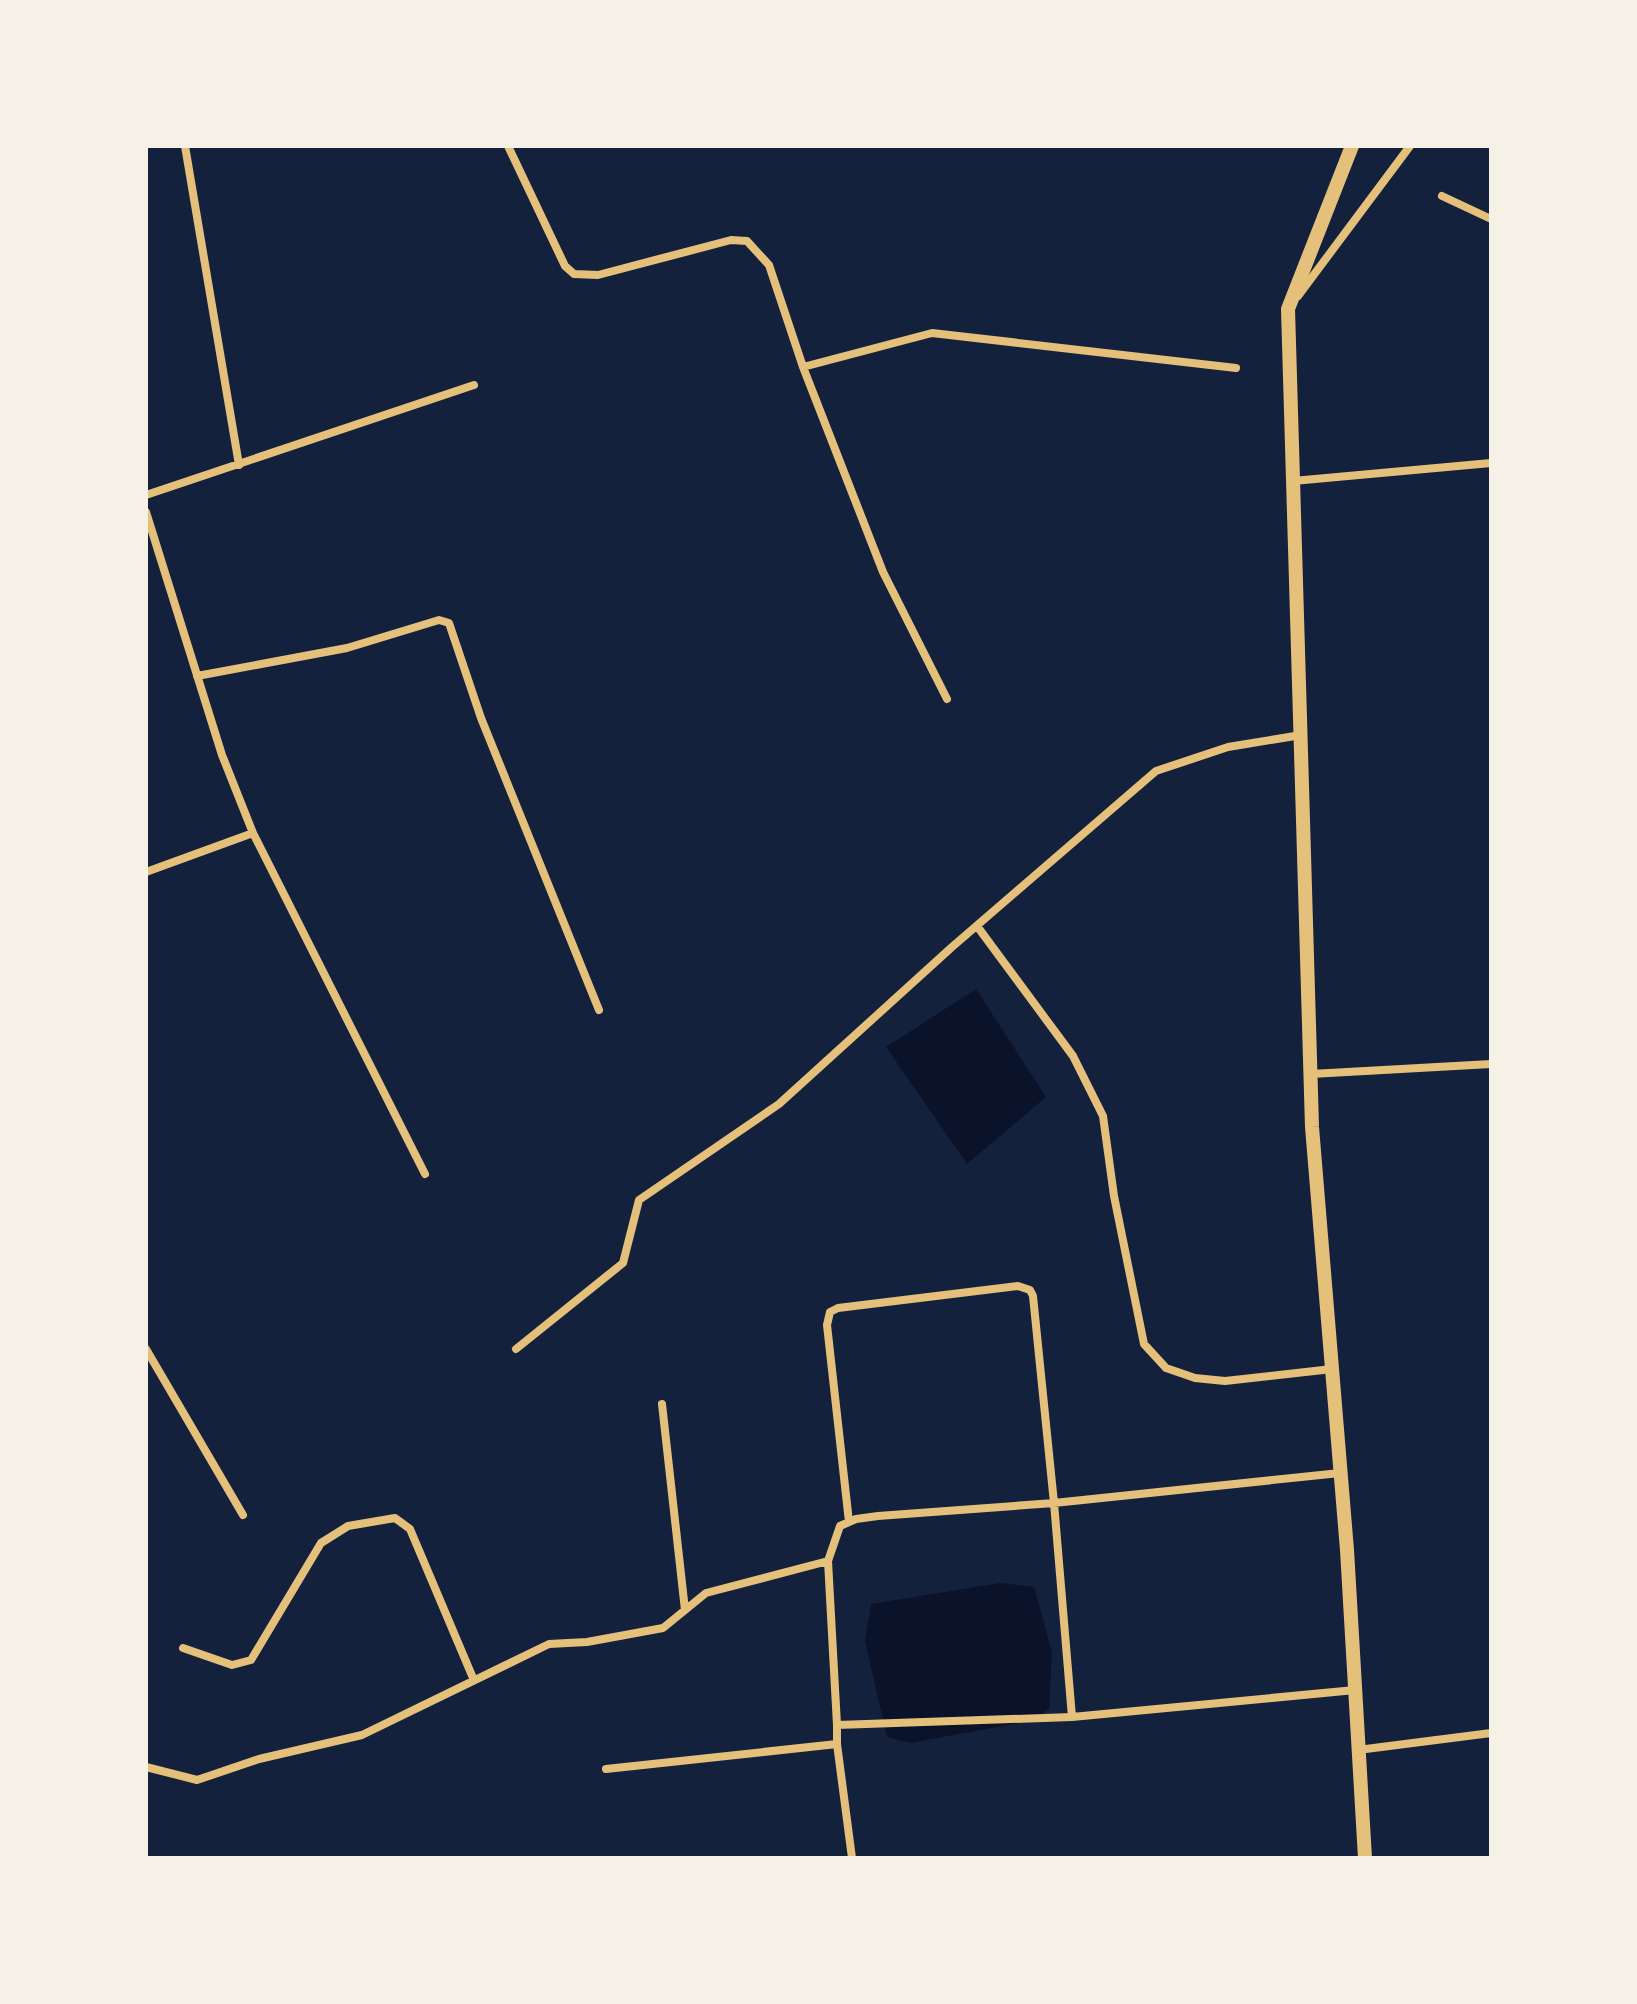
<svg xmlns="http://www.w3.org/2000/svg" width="1637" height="2004" viewBox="0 0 1637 2004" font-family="'PT Serif',serif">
<rect width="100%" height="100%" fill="#14213d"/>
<path fill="#0b132b" d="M976,989L1046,1097L967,1164L886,1047Z
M1000,1583L1034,1587L1052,1652L1049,1709L1031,1721L910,1743L887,1737L865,1641L871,1604Z"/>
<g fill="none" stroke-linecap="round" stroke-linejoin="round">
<path stroke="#e5c07b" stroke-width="8" d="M185,146L239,465
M508,146L565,266L574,274L598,275L731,240L747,241L769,265L803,367L883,572L947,699
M1442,196L1491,219
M1298,296L1410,146
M803,367L932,333L1236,368
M1293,481L1491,463
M146,495L474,385
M146,512L222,755L253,833L146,872
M197,676L347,648L439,620L449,623L481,718L599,1010
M253,833L425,1174
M977,926L1073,1056L1103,1116L1114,1196L1144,1344L1166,1368L1195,1378L1225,1381L1332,1369
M1311,1074L1491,1064
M146,1349L243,1515
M516,1349L623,1263L639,1200L779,1104L952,947L1156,771L1228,747L1301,735
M662,1404L685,1610
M849,1522L827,1325L830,1312L838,1308L1018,1286L1030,1290L1033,1296L1054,1503L1340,1473
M183,1648L232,1665L251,1660L321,1543L348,1526L395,1518L410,1529L473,1678
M837,1725L828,1561L840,1526L856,1519L878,1516L1054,1503L1072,1717
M837,1744L852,1858
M1358,1750L1491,1733
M146,1767L197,1780L259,1759L362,1735L549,1644L587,1642L663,1628L706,1593L828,1561
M606,1769L837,1744V1725L1072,1717L1355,1690"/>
<path stroke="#e5c07b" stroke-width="14" d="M1352,146L1288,309L1312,1127L1347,1550L1365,1858"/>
</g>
<rect width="1637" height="2004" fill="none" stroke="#f6f1e7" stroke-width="296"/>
</svg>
